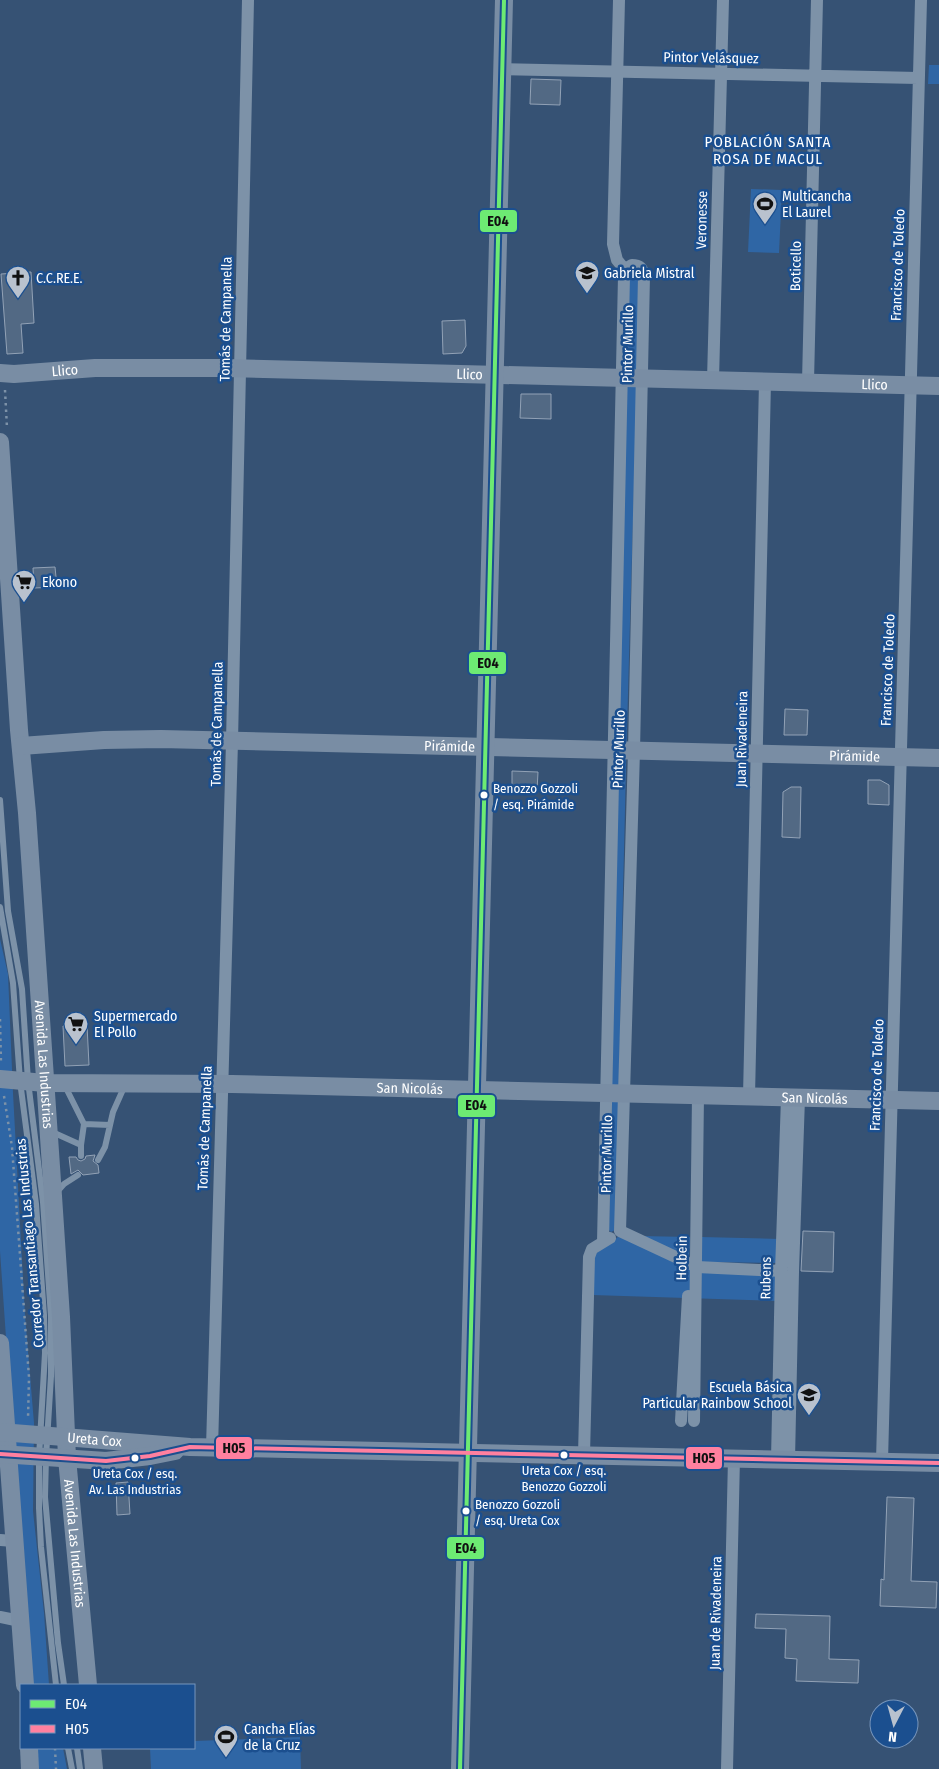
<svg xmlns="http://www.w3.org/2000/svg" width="939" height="1769" viewBox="0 0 939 1769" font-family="'Fira Sans Condensed',sans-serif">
<rect width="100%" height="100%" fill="#365274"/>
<path fill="#2f66a5" d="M929,65H939V84H928Z
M751,189L782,190L779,253L748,252Z
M631,271H638L641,276C630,594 621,912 617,1229L611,1232L609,1230L628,278Z
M0,939L8,974L13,1093L25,1316L34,1423L33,1511L44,1613L49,1685H30L0,1251Z
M622,1234L692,1271L778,1272V1301L592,1295L595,1254Z
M639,1236L690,1237L689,1261Z
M701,1237L780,1239L779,1263L701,1262Z
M300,1737L301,1769H151L150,1748H194V1741Z
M34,1748H63L67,1769H35Z"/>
<path fill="#526984" stroke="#92a2b6" d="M531,79L561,80L560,105L530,104Z
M31,272L34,323L21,324L23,353L7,354L1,274Z
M465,320L466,346L462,353L443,354L442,321Z
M521,394H551V419L520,418Z
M55,567L57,587L34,588L33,568Z
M785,709L808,710L807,735H784Z
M512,771L538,772L537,791L512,790Z
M868,780H880L889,785V805L868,804Z
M791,787H801L800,838L782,837L783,792Z
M87,1025L89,1065L65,1066L63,1026Z
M95,1155L93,1161L98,1165L99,1173L83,1175L78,1170L71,1174L69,1157H76L78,1160L81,1161L85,1159L86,1156Z
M803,1231L834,1232L833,1272L801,1271Z
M128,1482L130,1514L117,1515L116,1483Z
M887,1497L914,1498L911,1581L937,1582L936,1608L880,1606L881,1579L884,1580Z
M756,1614L830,1616L829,1659L859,1660L858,1683L796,1681L797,1659L785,1658L786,1629L755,1628Z"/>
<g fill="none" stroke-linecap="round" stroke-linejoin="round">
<path stroke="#7d92a8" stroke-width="2.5" stroke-dasharray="2.5 4" stroke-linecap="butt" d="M5,390L7,428
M0,1019L1,1063
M4,1096L12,1147L29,1377L28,1419
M55,1748L56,1769"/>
<path stroke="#7d92a8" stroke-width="6" d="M0,800L8,911L22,989L28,1081L43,1202L51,1317V1376L46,1457L45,1497L58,1643L64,1685
M0,907L13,983L20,1081L36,1204L44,1315L45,1353L39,1457V1508L41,1547L56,1685
M64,1084L84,1124L81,1145V1156
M84,1124L110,1125
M50,1131L81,1145
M98,1160L105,1147L113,1112L125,1085
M56,1193L64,1184L78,1175
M68,1748L72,1769
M77,1748L80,1769"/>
<path stroke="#7d92a8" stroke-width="12" d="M619,0L613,244L617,260L626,271
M502,69L918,78
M713,380L723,0
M808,382L817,0
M749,1096L765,382
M620,1231L697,1267L781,1271
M603,1242L624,276L627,268L632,265C639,265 643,268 644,276L634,751L620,1231
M681,1421L688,1296
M694,1421L698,1095
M212,1448L232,742L248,0
M584,1455L589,1257L592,1249L610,1238
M777,1459L781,1271L787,1098
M789,1460L793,1272L799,1098
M882,1461L921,0
M0,1540L14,1541
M0,1617L20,1621
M727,1769L734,1458"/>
<g stroke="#798da4" stroke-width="18">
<path id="s1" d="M0,373L14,374L95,368H226L939,386"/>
<path id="s2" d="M0,442L19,730L27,813L53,1196L61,1317L67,1458L88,1685"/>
<path id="s3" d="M21,746L104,740L161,739L939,758"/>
<path id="s4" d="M0,1079L45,1083L232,1084L939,1101"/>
<path d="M0,1343L25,1685"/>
<path id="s5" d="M0,1432L190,1447L939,1463"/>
<path d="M0,1454L106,1461L150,1456L175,1451"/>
<path d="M29,1748L30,1769"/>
<path d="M92,1748L94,1769"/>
<path d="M460,1769L504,0"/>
</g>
<defs>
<path id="bus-1" d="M460,1769L504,0"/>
<path id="bus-2" d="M0,1454L106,1461L150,1456L190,1447L939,1463"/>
</defs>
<use href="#bus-1" stroke="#1b4f8f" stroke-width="8"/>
<use href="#bus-2" stroke="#1b4f8f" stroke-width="8"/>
<use href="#bus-1" stroke="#6dea73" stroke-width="4"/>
<use href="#bus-2" stroke="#ff809f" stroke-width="4"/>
</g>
<defs>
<symbol id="stadium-pin" viewBox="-11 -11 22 30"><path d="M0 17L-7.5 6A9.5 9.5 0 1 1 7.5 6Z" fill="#b9c2ce" stroke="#1b4f8f"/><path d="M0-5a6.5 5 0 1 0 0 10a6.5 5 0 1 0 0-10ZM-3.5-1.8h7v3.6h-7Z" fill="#111"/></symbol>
<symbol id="school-pin" viewBox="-11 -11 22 30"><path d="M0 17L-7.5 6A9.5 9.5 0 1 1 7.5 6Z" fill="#b9c2ce" stroke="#1b4f8f"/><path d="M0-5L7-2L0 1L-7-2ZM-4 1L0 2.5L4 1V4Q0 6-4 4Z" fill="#111"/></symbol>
<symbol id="church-pin" viewBox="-11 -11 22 30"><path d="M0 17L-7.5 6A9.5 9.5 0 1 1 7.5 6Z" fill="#b9c2ce" stroke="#1b4f8f"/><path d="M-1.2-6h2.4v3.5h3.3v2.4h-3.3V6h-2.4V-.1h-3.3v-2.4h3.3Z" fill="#111"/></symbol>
<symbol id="supermarket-pin" viewBox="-11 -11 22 30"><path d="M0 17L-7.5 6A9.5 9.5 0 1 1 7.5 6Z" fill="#b9c2ce" stroke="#1b4f8f"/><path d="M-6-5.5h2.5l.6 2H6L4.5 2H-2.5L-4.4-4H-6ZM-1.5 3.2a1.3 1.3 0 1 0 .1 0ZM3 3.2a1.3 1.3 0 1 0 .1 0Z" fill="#111"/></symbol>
</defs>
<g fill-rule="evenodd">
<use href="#stadium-pin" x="751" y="190" width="28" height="38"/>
<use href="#school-pin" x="573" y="259" width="28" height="38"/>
<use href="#church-pin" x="4" y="264" width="28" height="38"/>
<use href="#supermarket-pin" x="10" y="568" width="28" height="38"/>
<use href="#supermarket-pin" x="62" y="1010" width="28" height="38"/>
<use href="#school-pin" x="795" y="1381" width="28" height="38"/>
<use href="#stadium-pin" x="212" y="1723" width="28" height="38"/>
</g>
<g fill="#fff" stroke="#1b4f8f" stroke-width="2">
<circle cx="484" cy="795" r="4.5"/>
<circle cx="564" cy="1455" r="4.5"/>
<circle cx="135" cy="1458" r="4.5"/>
<circle cx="466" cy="1511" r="4.5"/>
</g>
<g text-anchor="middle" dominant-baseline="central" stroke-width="5" stroke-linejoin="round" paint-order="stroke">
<g font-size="13" fill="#fff" stroke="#1b4f8f" text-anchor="start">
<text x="493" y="788">Benozzo Gozzoli<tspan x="493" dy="16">/ esq. Pirámide</tspan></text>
<text x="564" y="1470" text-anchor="middle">Ureta Cox / esq.<tspan x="564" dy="16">Benozzo Gozzoli</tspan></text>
<text x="135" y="1473" text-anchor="middle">Ureta Cox / esq.<tspan x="135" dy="16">Av. Las Industrias</tspan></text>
<text x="475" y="1504">Benozzo Gozzoli<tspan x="475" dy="16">/ esq. Ureta Cox</tspan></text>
</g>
<g font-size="14" fill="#fff" stroke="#1b4f8f">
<text transform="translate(711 58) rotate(1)">Pintor Velásquez</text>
<text transform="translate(702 220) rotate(-89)">Veronesse</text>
<text transform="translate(898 265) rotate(-88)">Francisco de Toledo</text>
<text transform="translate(796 266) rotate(-89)">Boticello</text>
<text transform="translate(226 319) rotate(-89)">Tomás de Campanella</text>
<text transform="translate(628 344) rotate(-89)">Pintor Murillo</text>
<text stroke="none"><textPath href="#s1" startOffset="65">Llico</textPath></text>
<text stroke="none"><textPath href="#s1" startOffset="470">Llico</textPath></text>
<text stroke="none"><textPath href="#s1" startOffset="875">Llico</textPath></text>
<text transform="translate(888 670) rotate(-88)">Francisco de Toledo</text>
<text transform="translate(217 724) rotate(-89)">Tomás de Campanella</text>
<text transform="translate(742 739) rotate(-89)">Juan Rivadeneira</text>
<text stroke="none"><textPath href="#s3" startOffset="429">Pirámide</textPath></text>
<text transform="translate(619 749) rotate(-88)">Pintor Murillo</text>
<text stroke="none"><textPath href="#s3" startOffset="834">Pirámide</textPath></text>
<text stroke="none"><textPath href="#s2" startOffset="624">Avenida Las Industrias</textPath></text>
<text transform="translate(877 1075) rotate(-88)">Francisco de Toledo</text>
<text stroke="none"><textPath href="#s4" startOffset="410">San Nicolás</textPath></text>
<text stroke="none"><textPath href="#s4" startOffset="815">San Nicolás</textPath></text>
<text transform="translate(205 1128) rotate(-88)">Tomás de Campanella</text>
<text transform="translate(607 1154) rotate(-89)">Pintor Murillo</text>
<text transform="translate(30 1243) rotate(-95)">Corredor Transantiago Las Industrias</text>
<text transform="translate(682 1258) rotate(-89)">Holbein</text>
<text transform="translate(766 1278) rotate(-89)">Rubens</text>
<text stroke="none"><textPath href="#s5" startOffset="95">Ureta Cox</textPath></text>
<text stroke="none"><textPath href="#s2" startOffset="1104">Avenida Las Industrias</textPath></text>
<text transform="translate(716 1613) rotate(-89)">Juan de Rivadeneira</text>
</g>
<g font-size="14" fill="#fff" stroke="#1b4f8f" text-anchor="start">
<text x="782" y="196">Multicancha<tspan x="782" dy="16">El Laurel</tspan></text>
<text x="604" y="273">Gabriela Mistral</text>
<text x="36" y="278">C.C.RE.E.</text>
<text x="42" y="582">Ekono</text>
<text x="94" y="1016">Supermercado<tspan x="94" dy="16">El Pollo</tspan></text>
<text x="792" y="1387" text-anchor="end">Escuela Básica<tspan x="792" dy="16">Particular Rainbow School</tspan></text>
<text x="244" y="1729">Cancha Elías<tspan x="244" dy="16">de la Cruz</tspan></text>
</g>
<g font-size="15" letter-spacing="1" fill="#fff" stroke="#1b4f8f">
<text x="768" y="142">POBLACIÓN SANTA<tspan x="768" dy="17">ROSA DE MACUL</tspan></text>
</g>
</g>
<g stroke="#1b4f8f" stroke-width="2">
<rect x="479" y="209" width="39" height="24" rx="5" fill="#6dea73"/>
<rect x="468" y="651" width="39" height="24" rx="5" fill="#6dea73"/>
<rect x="457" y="1094" width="39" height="24" rx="5" fill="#6dea73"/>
<rect x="215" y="1436" width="38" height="24" rx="5" fill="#ff809f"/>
<rect x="685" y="1446" width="38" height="24" rx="5" fill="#ff809f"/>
<rect x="446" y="1536" width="39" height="24" rx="5" fill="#6dea73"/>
</g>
<g font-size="14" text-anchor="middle" font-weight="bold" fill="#111">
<text x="498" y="226">E04</text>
<text x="488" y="668">E04</text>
<text x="476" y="1110">E04</text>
<text x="234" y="1453">H05</text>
<text x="704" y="1463">H05</text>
<text x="466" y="1553">E04</text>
</g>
<rect x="20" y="1684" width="175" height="65" fill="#1b4f8f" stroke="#7695bc"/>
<rect x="30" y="1700" width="25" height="8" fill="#6dea73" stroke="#7695bc"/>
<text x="65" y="1709" font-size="15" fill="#ffffff">E04</text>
<rect x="30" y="1725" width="25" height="8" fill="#ff809f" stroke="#7695bc"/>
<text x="65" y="1734" font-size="15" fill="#ffffff">H05</text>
<g transform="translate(894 1724) rotate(186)"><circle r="24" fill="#1b4f8f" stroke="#7695bc"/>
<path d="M0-4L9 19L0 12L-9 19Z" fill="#b9c2ce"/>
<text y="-8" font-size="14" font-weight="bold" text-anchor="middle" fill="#ffffff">N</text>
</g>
</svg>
